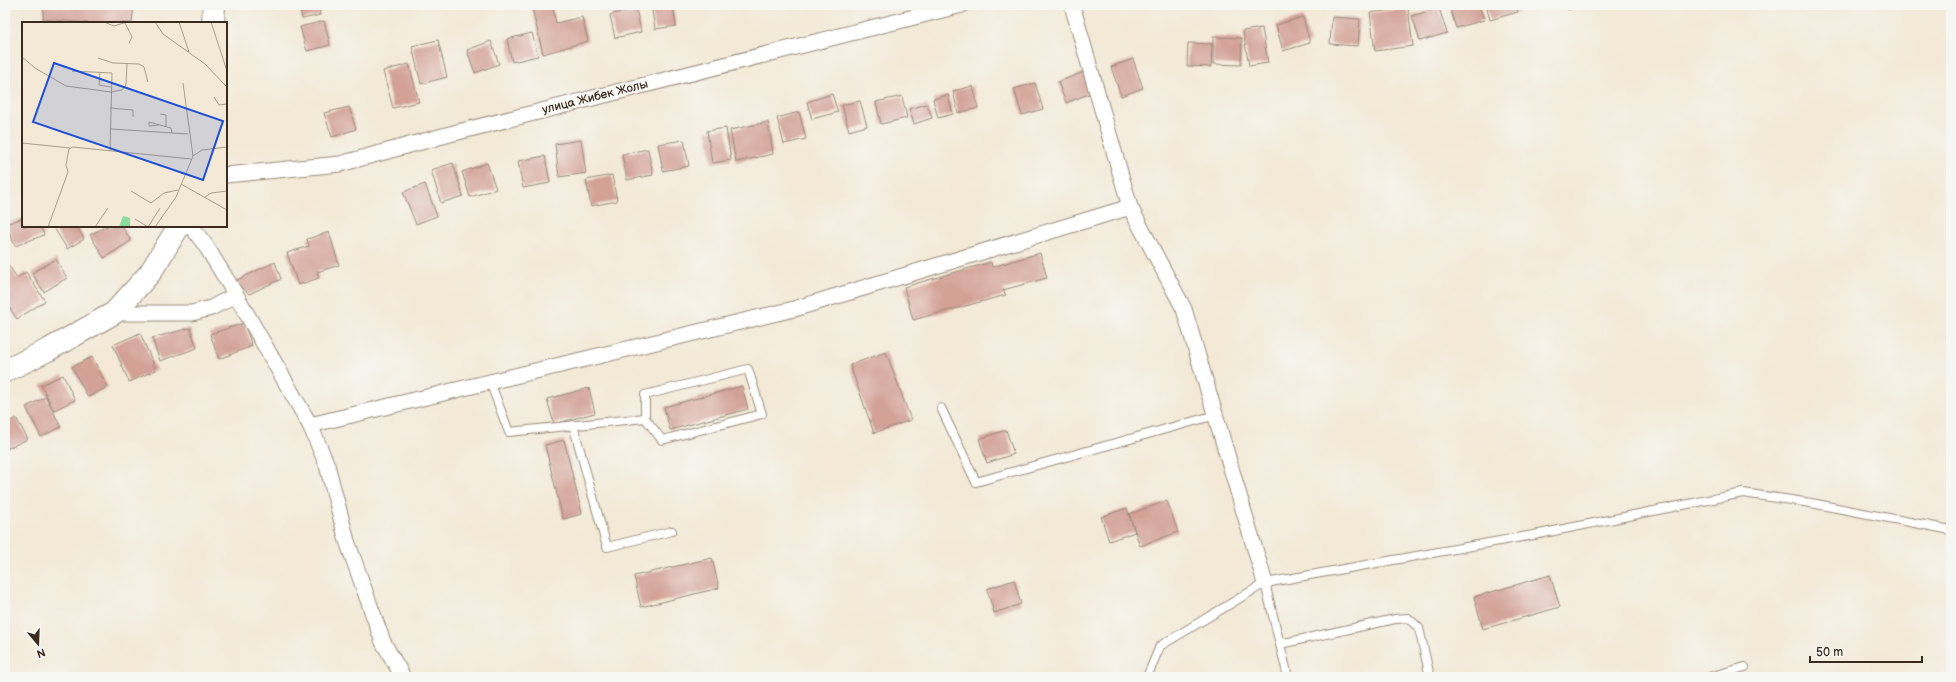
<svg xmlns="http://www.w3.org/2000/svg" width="1956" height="682" viewBox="0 0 1956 682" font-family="'Balsamiq Sans',sans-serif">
<rect width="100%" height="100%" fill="#f6f6f2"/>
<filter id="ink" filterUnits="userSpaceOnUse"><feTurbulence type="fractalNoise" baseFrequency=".025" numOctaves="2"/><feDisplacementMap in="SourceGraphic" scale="8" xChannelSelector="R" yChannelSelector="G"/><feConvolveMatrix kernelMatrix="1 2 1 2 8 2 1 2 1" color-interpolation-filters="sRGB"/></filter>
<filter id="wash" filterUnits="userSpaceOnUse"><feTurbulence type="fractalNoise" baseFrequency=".012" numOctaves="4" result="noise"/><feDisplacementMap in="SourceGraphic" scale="16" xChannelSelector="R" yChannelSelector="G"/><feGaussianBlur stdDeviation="0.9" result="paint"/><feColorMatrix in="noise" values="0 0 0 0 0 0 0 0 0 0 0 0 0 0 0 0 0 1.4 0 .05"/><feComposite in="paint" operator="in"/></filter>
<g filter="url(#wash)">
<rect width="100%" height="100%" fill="#f3e9d6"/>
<g id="blocks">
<path fill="#d3a196" d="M44,5H134L132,23H89L43,19Z
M299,5H318L320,15L302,19Z
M543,5H552L556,23L582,17L588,41L543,54L532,8Z
M651,5H673L676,26L655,29Z
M1449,5H1479L1484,20L1456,28Z
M1486,5H1516L1518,12L1490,20Z
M1566,5H1585L1568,10Z
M636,8L641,32L615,38L610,15Z
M1408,8L1413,46L1375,51L1370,13Z
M1439,8L1447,33L1420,41L1412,16Z
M1303,17L1310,43L1283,51L1276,25Z
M1332,17L1360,19L1358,46L1330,44Z
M324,21L330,45L307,51L300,27Z
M1262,28L1268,63L1249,66L1243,31Z
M532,33L538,56L512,62L507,39Z
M1213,37L1242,38L1241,65L1213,64Z
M438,40L447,77L421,84L412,46Z
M491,41L499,64L475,73L467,50Z
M1188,43L1212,44L1211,67L1187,66Z
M1133,59L1143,88L1121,96L1111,67Z
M409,64L419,102L393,108L383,71Z
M1084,72L1091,93L1066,103L1058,82Z
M1035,83L1043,109L1022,115L1014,89Z
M973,86L978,108L958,113L953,91Z
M832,94L838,112L812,119L807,102Z
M948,95L953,114L938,118L933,99Z
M902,96L907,118L881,124L876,102Z
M860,101L867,126L849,131L842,105Z
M927,104L932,118L914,124L909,109Z
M349,107L356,129L332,137L324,113Z
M799,112L806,139L784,144L777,118Z
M768,122L773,154L736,162L730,130Z
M726,128L731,160L712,163L707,131Z
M581,140L586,173L559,177L555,144Z
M684,140L689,166L663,171L658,144Z
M648,149L653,175L627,180L622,154Z
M545,156L550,183L523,188L518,161Z
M453,163L463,196L441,203L431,170Z
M487,163L496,189L470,197L462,172Z
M612,175L617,201L591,206L586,180Z
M425,184L437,216L416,224L403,192Z
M23,218V226H40L44,235L15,246L6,224Z
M53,226H77L84,239L67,249Z
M107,226H122L131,241L104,258L90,235Z
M329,232L339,265L317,272L319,278L298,285L287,253L309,246L307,239Z
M1040,253L1047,278L1003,290L1006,295L913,320L904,287L991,262L992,267Z
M56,259L67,278L44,292L32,273Z
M5,260L17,278L26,272L45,301L17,319L5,301Z
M275,262L281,279L249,294L235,281Z
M244,323L252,346L219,359L210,334Z
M190,328L197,348L160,361L152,338Z
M140,333L156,370L129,382L113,345Z
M886,352L911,420L874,433L850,365Z
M92,357L108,387L88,397L72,367Z
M63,375L75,400L54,410L41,385Z
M742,386L748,409L670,430L664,407Z
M589,388L595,413L554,424L547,399Z
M46,397L61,427L41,437L26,407Z
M16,418L28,439L6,449L5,424Z
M1006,430L1014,454L987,463L979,439Z
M564,440L582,514L563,519L545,445Z
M1167,501L1178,532L1140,546L1129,514Z
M1127,508L1135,532L1109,541L1101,517Z
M712,558L719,588L641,607L634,576Z
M1550,575L1560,607L1483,629L1474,597Z
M1014,580L1021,604L994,613L987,589Z"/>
</g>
</g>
<g filter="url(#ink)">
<use href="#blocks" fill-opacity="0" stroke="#978a7a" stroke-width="1"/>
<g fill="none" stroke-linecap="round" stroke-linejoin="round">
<defs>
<path id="lane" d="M490,382L509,432L645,418L662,440L762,414L748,369L645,395V418
M941,408L976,482L1216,415
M573,425L607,547L672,531
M1265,583L1288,677
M1280,644L1395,619L1408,618L1419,628L1430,677
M1147,677L1160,646L1265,583L1539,534L1743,493L1811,503L1951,530
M1709,677L1745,667"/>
<path id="street" d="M1072,5L1130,207L1184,309L1265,583
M226,175L340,164L450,134L962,5
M191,226L206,246L236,295L310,425L327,465L347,541L383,642L403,677
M114,313H192L211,308L236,295
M310,425L794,309L1130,207"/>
<path id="secondary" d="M213,23L214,5
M5,371L48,350L114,313L150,273L179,226"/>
</defs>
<use href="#lane" stroke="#978a7a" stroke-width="10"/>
<use href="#street" stroke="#978a7a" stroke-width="17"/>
<use href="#secondary" stroke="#978a7a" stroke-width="24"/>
<use href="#lane" stroke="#fff" stroke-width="8"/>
<use href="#street" stroke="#fff" stroke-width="15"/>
<use href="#secondary" stroke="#fff" stroke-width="22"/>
</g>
</g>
<g text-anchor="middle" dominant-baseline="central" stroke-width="4" stroke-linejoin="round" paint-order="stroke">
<g font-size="12" fill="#3b2a1e" stroke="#f6f6f2">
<text transform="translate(595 97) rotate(-14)">улица Жибек Жолы</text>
</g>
</g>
<g transform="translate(22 22)">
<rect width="205" height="205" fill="#f3e9d6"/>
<path d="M101,194L108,196V205H97Z" fill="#8bdc9c"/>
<path fill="none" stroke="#a99d8c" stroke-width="1" d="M82,0L92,4L105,0M133,0L141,12L183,42L205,65M157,0L167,30M189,0L205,49M103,1L110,15L107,21M0,35L13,46L44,64L89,70L100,68L104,63L105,41M76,36L91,41L117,42L122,45L126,60M50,49L90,51L88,129M78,50L77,63L89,65M161,61L171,134M192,75L197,83L205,82M88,86L111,88V95M138,92L144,93V105M137,103L127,104V100L149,106L150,111M89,107L166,112M0,121L48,126M159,162L205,188M109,169L129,181L142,171L156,168M183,175L189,171L205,169M113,197L126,205L138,186M26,205L46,150L44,143L47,127L51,125L169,137M73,205L86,186M133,205L154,175L171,134L180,128L205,125"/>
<path fill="#1d4ed8" fill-opacity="0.15" stroke="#1d4ed8" stroke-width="2" d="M32,41L201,99L181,158L11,100Z"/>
<rect width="205" height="205" fill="none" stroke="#3b2a1e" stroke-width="2"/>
</g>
<rect width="1956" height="682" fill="none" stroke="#f6f6f2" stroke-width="20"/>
<g transform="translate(38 644) rotate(161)" stroke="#f6f6f2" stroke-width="3" paint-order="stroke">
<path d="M0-3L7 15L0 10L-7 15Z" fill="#3b2a1e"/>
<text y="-6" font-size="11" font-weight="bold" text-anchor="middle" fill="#3b2a1e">N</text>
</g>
<path d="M1810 656v6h112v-6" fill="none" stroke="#3b2a1e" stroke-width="2"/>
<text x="1816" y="656" font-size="12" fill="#3b2a1e" stroke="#f6f6f2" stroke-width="3" paint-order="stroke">50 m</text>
</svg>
